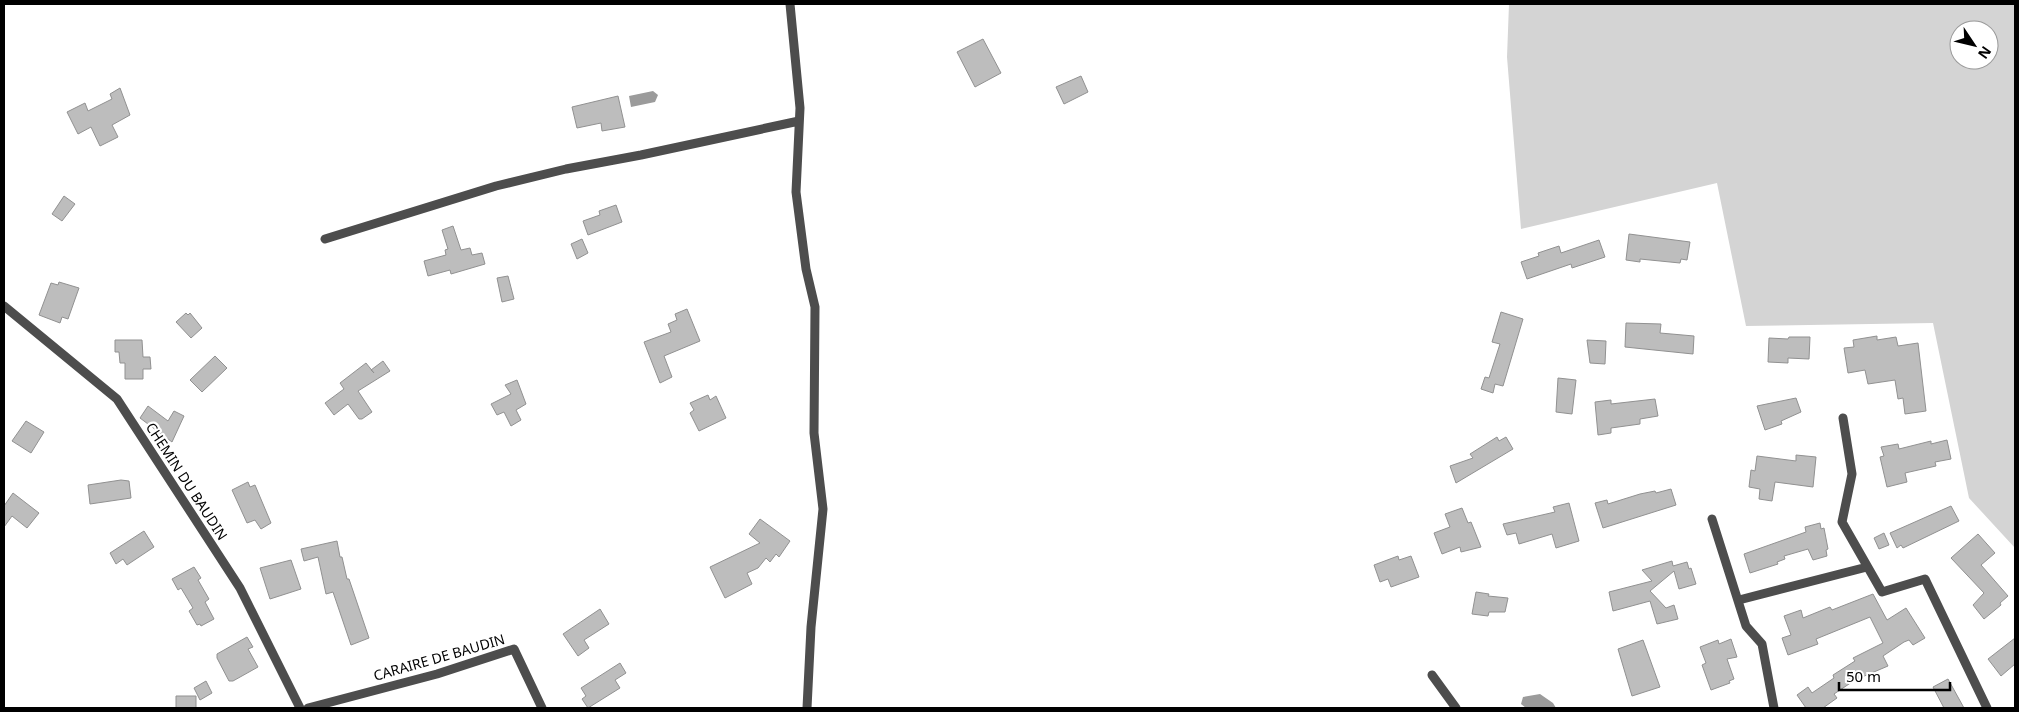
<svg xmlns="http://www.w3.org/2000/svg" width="2019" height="712" viewBox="0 0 2019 712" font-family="'Noto Sans',sans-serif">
<rect width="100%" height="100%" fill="#fff"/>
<path fill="#d4d4d4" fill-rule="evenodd" d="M1509,4H2015V548L1969,498L1933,323L1746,326L1717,183L1521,229L1507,57ZM1959,30H1989V60H1959Z"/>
<path fill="#9b9b9b" d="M653,91L658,95L655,102L631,107L629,96Z
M1540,694L1553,703L1556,708H1526L1521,704L1523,697Z"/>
<path fill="#bdbdbd" stroke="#919191" d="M983,39L1001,73L975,87L957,52Z
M1081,76L1088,92L1064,104L1056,87Z
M120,88L130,115L112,125L118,137L100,146L91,127L78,134L67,112L85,103L88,111L112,99L110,94Z
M618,96L625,127L602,131L601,123L577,128L572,107Z
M64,196L75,204L62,221L52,214Z
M616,205L622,222L588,235L583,221L600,215L599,211Z
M453,226L461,250L470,248L472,255L482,253L485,264L451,274L450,270L428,276L424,261L446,255L445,250L448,249L442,230Z
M1629,234L1690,242L1687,260L1681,259L1680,263L1640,259V262L1626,260Z
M582,239L588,253L577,259L571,244Z
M1599,240L1605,257L1572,268L1571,264L1527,279L1521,262L1539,256L1538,253L1559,246L1561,253Z
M508,276L514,299L502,302L497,278Z
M59,282L79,288L68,319L62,317L60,323L39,315L51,283L58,285Z
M687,309L700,341L664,356L672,377L660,383L644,342L671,332L668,324L677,320L675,314Z
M1501,312L1523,319L1503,386L1495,384L1493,393L1481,389L1485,377L1489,378L1500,344L1492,342Z
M186,313L188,315L190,313L202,328L191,338L176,322Z
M1626,323L1661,324L1660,333L1694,336L1693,354L1625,347Z
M1877,336V340L1896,337L1898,346L1918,343L1926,411L1905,414L1903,398L1898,399L1895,380L1868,384L1865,370L1848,373L1844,348L1854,347L1853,340Z
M1789,337H1810L1809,359L1788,358V363L1768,362L1769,338L1788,339Z
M115,340H142L143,357H150L151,369H143V379H125V363H120L119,352H115Z
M1587,340L1606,341L1605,364L1590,363Z
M215,356L227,368L202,392L190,380Z
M383,361L390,371L358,391L372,412L362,419H359L348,404L334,415L325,403L344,389L340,383L366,363L374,373L371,370Z
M1558,378L1576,380L1572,414L1556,412Z
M517,380L526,404L516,410L521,420L511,426L504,412L497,415L491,404L511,394L505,385Z
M708,395L710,400L716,396L726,418L699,431L690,413L694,410L690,403Z
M1796,398L1801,412L1781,421L1782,424L1765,430L1757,406Z
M1655,399L1658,416L1640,419V424L1611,428V433L1598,435L1595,402L1611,400V404Z
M148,406L168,421L174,411L184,416L172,442L140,418Z
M26,421L44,432L31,453L12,441Z
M1497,437L1499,441L1506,437L1513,449L1456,483L1450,466L1473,458L1470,454Z
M1947,440L1951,459L1935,462L1936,466L1905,473L1907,482L1887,487L1880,457L1884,456L1881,447L1898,444L1899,449L1931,441V444Z
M1796,455L1816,457L1813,487L1775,482L1772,501L1759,499L1760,489L1749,487L1751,470L1755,471L1757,456L1796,461Z
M121,480L129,481L131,498L90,504L88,485Z
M248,482L250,487L255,485L271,523L261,529L255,520L247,523L232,490Z
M1671,489L1676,505L1603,528L1595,503L1607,500L1608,504L1640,494L1655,491L1656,493Z
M13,493L39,513L27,528L12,516L4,527V506Z
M1569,503L1579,541L1556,548L1552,534L1519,544L1516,533L1507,535L1503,524L1555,512L1553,507Z
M1951,506L1959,521L1903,548L1901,545L1897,548L1890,533Z
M1462,508L1468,523L1471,522L1481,547L1461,552L1460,547L1442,554L1434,533L1450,527L1445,514Z
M760,519L790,541L779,557L776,554L770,562L766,558L758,568L747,573L752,584L725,598L710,567L760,543L749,534Z
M1820,523L1821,529L1824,528L1828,549L1826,550L1827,556L1813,560L1808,549L1784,556L1785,559L1777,562L1778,564L1750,573L1744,554L1806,532L1805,527Z
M144,531L154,547L127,565L123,559L116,564L110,553Z
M1884,533L1889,545L1879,549L1874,538Z
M1978,534L1995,553L1981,565L2008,596L2000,603L2001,605L1984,619L1973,605L1984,593L1951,558Z
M337,541L340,557H342L347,579H349L369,638L351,645L333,592L326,594L318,557L304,561L301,549Z
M1398,556L1399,560L1411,556L1419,577L1391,587L1388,579L1380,582L1374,565Z
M291,560L301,589L270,599L260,568Z
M1672,561L1673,566L1687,562L1689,569L1691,568L1696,584L1679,589L1674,571L1650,591L1666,608L1674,605L1678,619L1657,624L1650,601L1613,611L1609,592L1652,581L1642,570Z
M194,567L201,578L198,580L209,599L205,602L214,619L201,626L200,624L197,625L189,611L193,608L181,588L178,590L172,579Z
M1476,592L1489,594L1488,596L1508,598L1505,612H1489L1488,616L1472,614Z
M1873,594L1887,620L1906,608L1925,638L1913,645L1909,640L1904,642L1883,656L1888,666L1855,680L1834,694L1837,698L1823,708H1806L1797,695L1808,687L1812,693L1834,678L1833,675L1855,661L1853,658L1883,643L1870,617L1816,639L1818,644L1788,655L1782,638L1791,635L1784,616L1801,610L1803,618L1830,607L1832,610Z
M600,609L609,624L584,640L589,648L578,656L563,634Z
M247,637L253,647L248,649L258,667L233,681H229L217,658V654Z
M2015,638V664L2001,676L1988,659Z
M1731,639L1737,657L1727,659L1734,679L1729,681L1730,683L1711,690L1702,665L1706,663L1700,647L1718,640L1719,644Z
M1643,640L1660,687L1632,696L1618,649Z
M620,663L626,673L615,680L620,688L588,708L582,699L586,696L581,688Z
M1948,679L1964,708H1944L1933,687Z
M206,681L212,693L200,700L194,688Z
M176,696H196V708H176Z"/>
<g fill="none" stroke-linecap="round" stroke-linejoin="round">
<path stroke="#4d4d4d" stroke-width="9" d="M790,4L800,108L796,192L806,269L815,307L814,433L823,509L811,627L807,708
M325,239L496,186L566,169L641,155L799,121
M4,306L117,399L240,588L300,708
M1843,418L1852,474L1842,522L1882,592L1925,579L1987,708
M1712,519L1746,626L1762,644L1774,708
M1739,600L1867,567
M1432,675L1456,708
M308,708L437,674L514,649L542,708"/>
</g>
<g text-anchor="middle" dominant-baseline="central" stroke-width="4.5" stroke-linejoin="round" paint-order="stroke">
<g font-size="14" fill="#000" stroke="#fff">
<text transform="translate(187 481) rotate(57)">CHEMIN DU BAUDIN</text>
<text transform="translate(439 657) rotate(-16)">CARAIRE DE BAUDIN</text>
</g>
</g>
<rect width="2019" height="712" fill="none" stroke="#000000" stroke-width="10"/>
<g transform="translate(1974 45) rotate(125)"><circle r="24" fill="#ffffff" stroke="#999999"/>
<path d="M0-4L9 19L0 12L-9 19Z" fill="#000000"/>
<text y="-8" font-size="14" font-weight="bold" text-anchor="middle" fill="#000000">N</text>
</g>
<path d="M1839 682v8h111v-8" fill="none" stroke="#000000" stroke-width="2.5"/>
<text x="1846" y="682" font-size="15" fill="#000000" stroke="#ffffff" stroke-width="4" paint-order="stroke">50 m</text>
</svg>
